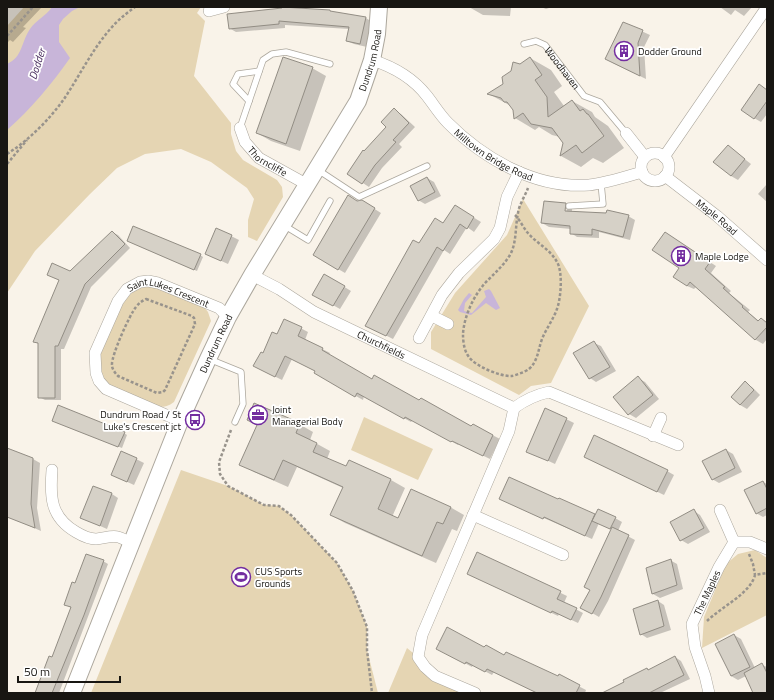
<svg xmlns="http://www.w3.org/2000/svg" width="774" height="700" viewBox="0 0 774 700" font-family="'Titillium Web',sans-serif">
<rect width="100%" height="100%" fill="#f9f3e9"/>
<path fill="#e5d5b3" d="M24,7H201L197,13L205,21L194,76L231,123V134L236,151L243,160L277,180L282,187L283,197L257,241L248,237V220L254,199L247,188L211,162L181,149L145,154L117,168L90,194L35,251L7,293V26Z
M523,199L589,306L551,383L531,386L519,395L431,349V332L455,293L507,235Z
M148,287H154L204,307L208,312L211,321L174,402C169,406 165,407 158,407L109,386L101,375L100,359L101,353C108,336 120,299 136,290C139,288 144,287 148,287Z
M364,417L433,449L418,480L351,450Z
M181,470L228,486L264,505L279,506L291,515L337,563L353,591L367,627V650L378,693H91Z
M755,550L767,558V615L702,648L704,617L726,564L738,554Z
M407,648L418,657L425,667L475,693H388Z"/>
<path fill="#c8b5d9" d="M52,7H80L72,11L63,19L59,25V42L70,58C51,85 31,109 7,130V64C23,57 21,42 30,29C36,20 46,16 52,7Z
M489,289L491,291L500,308L496,310L486,303L471,315L460,312L458,310L464,299L469,293L472,295L465,303L464,311L472,313L486,297L484,291Z"/>
<path fill="#0003" fill-rule="evenodd" d="M7,7H42L23,27L26,28L13,42L10,40L7,43Z
M469,7H511L510,16L483,15Z
M541,7H552L546,9Z
M720,7H752L744,16L735,10L731,15Z
M333,13L366,18L372,22L367,47L354,44L347,41L349,29L285,25V28L236,32L229,28Z
M624,23L650,35L644,47L646,79L613,63Z
M530,58L551,70L562,86L554,92L564,106L572,101L592,112L595,117L608,126L624,148L603,163L593,158L581,167L561,156L564,143L560,137L552,135L539,127L535,130L515,118L514,110L511,106L489,94L505,85L520,65Z
M312,68L326,76L300,151L271,141L257,133Z
M760,85L767,90V114L761,122L754,118Z
M394,110L401,114L415,127L399,144L402,147L382,168L369,187L349,174L388,127Z
M728,146L751,164L738,180L731,176Z
M427,178L434,182L441,196L425,204L418,200Z
M767,184V202L758,194Z
M362,201L381,213L345,273L314,255L358,202Z
M566,204L572,208V212L628,216L635,220L630,240L599,232V238L577,237L571,233V229L549,227L542,223ZM565,206H567L566,216H564Z
M455,206L481,222L474,232L467,227L450,254L444,250L393,339L373,329L420,245L444,225Z
M217,229L239,240L228,264L206,254Z
M112,232L118,235L130,248L91,287L64,349H61V400H45L39,397V344L34,341L60,280L54,278L71,272Z
M672,237L716,266L711,273L731,291L729,293L750,310L748,312L759,321L761,319L767,322V339L763,344L756,340L696,287L694,289L687,286Z
M128,241L200,255L203,257L197,271Z
M325,275L351,291L340,309L313,294Z
M285,320L308,332L305,340L330,353L329,355L372,380L472,428L473,425L500,439L490,459L459,444L458,445L413,420L411,422L364,396L363,400L315,373L316,371L292,359L282,380L262,370L263,354L278,335Z
M594,343L601,346L616,371L596,382L590,378Z
M638,378L645,382L659,399L636,418L629,414L614,397Z
M745,383L752,387L760,395L747,409L740,405Z
M546,409L574,423L555,464L527,451Z
M56,422L124,433L127,435L122,448Z
M299,424L313,432L310,440L330,451L327,459L347,468L350,461L391,480L405,488L392,517L398,520L450,507L464,515L457,531L452,529L436,563L345,523L331,515L343,488L297,467L288,487L254,472L241,464Z
M726,450L733,454L742,472L719,483L712,479Z
M122,452L144,463L134,485L112,475Z
M7,456L33,459L40,463L37,508L41,531L7,516Z
M593,461L667,471L674,475L664,495Z
M763,482L767,484V515L763,517L756,513Z
M112,494L118,498L107,529L82,518Z
M559,499L596,516L615,518L622,522L618,531L635,540L608,601L599,617L582,607L591,590L612,530L599,523L592,539L507,502L559,501Z
M694,511L700,515L710,532L688,544L681,540Z
M478,553L567,596L564,603L583,613L578,623L559,614L558,616L475,577Z
M670,560L677,564L683,589L660,598L653,594L647,569Z
M103,561L108,564L59,693H36L52,658L71,608L65,604L76,584Z
M658,601L664,605L671,630L647,638L641,634Z
M734,635L741,639L755,668L762,665L767,667V693H754L746,676L738,680L731,676Z
M485,649L558,678L559,676L586,690L585,693H538L494,672L492,675L473,665L472,667L444,652Z
M675,657L681,661L690,679L660,693H604L647,669L649,670Z"/>
<path fill="#d6d1c7" stroke="#928d84" d="M282,7L330,10V11L366,17L360,44L346,41L349,27L279,21V24L229,29L227,14L282,8Z
M623,22L643,30L638,43L640,76L605,59Z
M283,57L313,67L286,144L256,133Z
M530,57L542,75L535,80L547,97L548,117L572,100L580,111L583,109L587,114H588L604,136L582,153L576,145L560,156L563,143L552,128L531,124L523,113L514,119L513,110L507,102H504L501,98L487,94L503,84L502,77L511,71L513,62L520,64Z
M759,84L767,90V101L754,119L741,110Z
M394,108L409,123L393,140L396,142L375,165L362,184L347,174L363,150L364,151L386,127L381,122Z
M728,145L745,159L731,176L713,162Z
M427,177L435,192L418,201L410,186Z
M348,195L357,201L362,200L375,208L338,270L313,255Z
M544,201L566,203L565,211L606,213L607,210L629,215L623,237L592,229V235L570,234V226L541,223Z
M455,205L474,217L467,229L460,224L443,251L437,247L386,336L365,326L413,240L419,243L435,218L443,223Z
M133,226L201,254L194,270L127,241Z
M216,228L232,235L221,261L205,254Z
M112,231L125,244L85,284L58,346H55V398H38V343L33,342L59,280L47,275L52,263L70,271Z
M665,232L710,262L705,269L725,287L723,288L743,306L742,307L758,321L761,318L767,323V327L755,340L690,282L687,286L673,277L679,268L652,250Z
M324,274L345,286L333,306L312,295Z
M284,319L302,327L298,336L323,348L322,350L372,379L374,375L419,400L421,398L471,426L473,424L493,435L483,456L452,441L451,442L405,417L404,419L357,393L355,397L314,373L315,371L285,356L275,377L253,366L261,352L263,353L272,332L277,334Z
M594,341L610,367L589,379L573,353Z
M638,376L653,395L628,415L613,397Z
M745,381L754,390L740,405L731,397Z
M254,403L300,423L296,433L317,443L313,452L346,466L349,460L391,479L378,509L398,518L411,489L451,507L443,524L437,522L422,556L330,515L343,487L283,460L274,480L239,465L257,425L247,420Z
M58,405L125,432L118,447L52,421Z
M545,408L567,418L548,461L526,452Z
M594,435L668,470L657,492L584,457Z
M7,448L33,458L31,504L35,528L7,517Z
M726,449L735,468L712,480L702,461Z
M121,451L137,458L127,482L111,475Z
M509,477L558,499L559,498L595,514L585,536L544,517L543,519L499,499Z
M763,481L767,489V508L756,514L744,490Z
M93,486L112,493L100,526L80,518Z
M598,509L616,517L610,529L592,521Z
M694,509L704,528L680,541L670,522Z
M612,527L629,535L601,597L592,614L580,608L590,590L584,587Z
M477,552L561,591L557,599L577,608L571,620L552,611L551,613L467,574Z
M86,554L104,560L84,615L52,693H35L49,656L52,657L71,607L64,605L72,582L75,583Z
M671,559L677,585L652,594L646,568Z
M658,600L664,626L640,635L633,609Z
M447,627L484,647L486,645L504,655L506,652L558,676L559,674L580,685L576,693H537L487,669L485,672L466,662L465,664L436,649Z
M734,634L750,667L731,676L715,644Z
M675,656L684,675L649,693H602L624,682L623,680L647,668L648,670Z
M762,663L767,673V693H753L744,673Z"/>
<g fill="none" stroke-linecap="round" stroke-linejoin="round">
<defs>
<g id="lane">
<path id="s1" d="M524,44L536,41L545,45L584,96L600,102L626,133"/>
<path d="M249,101L233,84L238,74L259,71"/>
<path d="M240,128L263,60L272,54L286,52L330,64"/>
<path d="M318,170L359,197L427,166"/>
<path d="M569,206L603,204L601,183"/>
<path d="M285,226L308,240L330,201"/>
<path d="M209,359L241,372L243,404L235,422"/>
</g>
<g id="street">
<path d="M209,11L224,7"/>
<path id="s2" d="M372,60C394,67 413,78 427,96C434,105 440,115 448,123C484,159 536,189 589,185C607,183 625,177 642,172"/>
<path id="s3" d="M240,128L245,142L259,158L306,184"/>
<path d="M626,133L645,157"/>
<circle cx="655" cy="167" r="14"/>
<path d="M664,157L767,7"/>
<path id="s4" d="M665,176L717,216L767,260"/>
<path id="s5" d="M252,275L279,289L314,312L514,408"/>
<path d="M432,316L448,324"/>
<path d="M419,338L442,295L459,273L494,239L500,228L507,197L519,172"/>
<path id="s6" d="M180,421L106,389L99,381L96,373L95,353L118,301L127,289L140,282L148,281L158,283L219,308L228,317"/>
<path d="M653,436L661,418"/>
<path d="M52,470C50,496 50,517 76,532C81,535 89,539 96,539C103,539 111,535 118,537C122,538 127,541 132,543"/>
<path d="M720,510L734,542"/>
<path d="M473,515L563,555"/>
<path d="M475,693L435,676L425,667L418,657L422,635L509,431L514,408C525,400 535,395 549,392L678,445"/>
<path id="s7" d="M709,693L705,676L695,647L692,624L719,567L734,542H750L767,549"/>
</g>
<g id="secondary">
<path id="s8" d="M72,693L180,421L208,359L228,317L252,275L358,101L372,60L377,34L379,7"/>
</g>
</defs>
<use href="#lane" stroke="#aca79d" stroke-width="7"/>
<use href="#street" stroke="#aca79d" stroke-width="12"/>
<use href="#secondary" stroke="#aca79d" stroke-width="18"/>
<path stroke="#98938c" stroke-width="2.5" stroke-dasharray="3 2" stroke-linecap="butt" d="M7,36L33,7
M7,154C29,140 49,120 64,99C80,75 93,48 112,27C119,19 127,13 135,7
M7,164L27,140
M515,215C520,220 523,227 527,232C536,243 550,249 557,262C563,272 561,298 557,309C553,320 546,329 542,339C538,350 538,361 529,369C525,372 516,375 512,376C501,377 475,366 469,357C464,351 463,341 463,334C464,316 474,295 486,282C495,273 503,266 510,255C517,242 515,227 518,213C519,205 525,196 528,188
M146,299L192,316L194,318L195,324L165,390L163,392L157,393L118,376C115,373 112,369 112,365C111,356 130,314 136,307C139,303 142,301 146,299Z
M231,430L219,462L220,474L228,486L264,505L279,506L291,515L337,563L353,591L367,627V650L372,693
M749,554L753,564L755,575
M707,621C721,607 750,594 755,575L767,573"/>
<use href="#lane" stroke="#fff" stroke-width="5.5"/>
<use href="#street" stroke="#fff" stroke-width="11"/>
<use href="#secondary" stroke="#fff" stroke-width="16"/>
</g>
<defs>
<symbol id="building-ring" viewBox="-11 -11 22 22"><circle r="9.5" fill="#fff" stroke="#732da0" stroke-width="1.5"/><path d="M-4-6H4V6H1V3H-1V6H-4ZM-2.5-4.3h1.7v1.8h-1.7ZM.8-4.3h1.7v1.8H.8ZM-2.5-1h1.7V.8h-1.7ZM.8-1h1.7V.8H.8Z" fill="#732da0"/></symbol>
<symbol id="office-ring" viewBox="-11 -11 22 22"><circle r="9.5" fill="#fff" stroke="#732da0" stroke-width="1.5"/><path d="M-6-3h4V-5.5h4V-3h4V5H-6ZM-1-4.5V-3h2v-1.5ZM-6 0V1H6V0Z" fill="#732da0"/></symbol>
<symbol id="bus-ring" viewBox="-11 -11 22 22"><circle r="9.5" fill="#fff" stroke="#732da0" stroke-width="1.5"/><path d="M-5-6H5V4H4V6H2V4H-2V6H-4V4H-5ZM-3.5-4V0h7V-4ZM-3.5 1.2v1.5H-2V1.2ZM2 1.2v1.5H3.5V1.2Z" fill="#732da0"/></symbol>
<symbol id="stadium-ring" viewBox="-11 -11 22 22"><circle r="9.5" fill="#fff" stroke="#732da0" stroke-width="1.5"/><path d="M0-5a6.5 5 0 1 0 0 10a6.5 5 0 1 0 0-10ZM-3.5-1.8h7v3.6h-7Z" fill="#732da0"/></symbol>
</defs>
<g fill-rule="evenodd">
<use href="#building-ring" x="613" y="40" width="22" height="22"/>
<use href="#building-ring" x="670" y="245" width="22" height="22"/>
<use href="#office-ring" x="247" y="404" width="22" height="22"/>
<use href="#bus-ring" x="184" y="409" width="22" height="22"/>
<use href="#stadium-ring" x="230" y="566" width="22" height="22"/>
</g>
<g text-anchor="middle" dominant-baseline="central" stroke-width="3.5" stroke-linejoin="round" paint-order="stroke">
<g font-size="10" fill="#181612" stroke="#fff" text-anchor="start">
<text x="638" y="51">Dodder Ground</text>
<text x="695" y="256">Maple Lodge</text>
<text x="272" y="409">Joint<tspan x="272" dy="12">Managerial Body</tspan></text>
<text x="181" y="414" text-anchor="end">Dundrum Road / St<tspan x="181" dy="12">Luke's Crescent jct</tspan></text>
<text x="255" y="571">CUS Sports<tspan x="255" dy="12">Grounds</tspan></text>
</g>
<g font-size="10" fill="#181612" stroke="#fff">
<text stroke="none"><textPath href="#s8" startOffset="702">Dundrum Road</textPath></text>
<text stroke="none"><textPath href="#s1" startOffset="51">Woodhaven</textPath></text>
<text stroke="none"><textPath href="#s2" startOffset="157">Milltown Bridge Road</textPath></text>
<text stroke="none"><textPath href="#s3" startOffset="45">Thorncliffe</textPath></text>
<text stroke="none"><textPath href="#s4" startOffset="66">Maple Road</textPath></text>
<text stroke="none"><textPath href="#s6" startOffset="236">Saint Lukes Crescent</textPath></text>
<text stroke="none"><textPath href="#s8" startOffset="378">Dundrum Road</textPath></text>
<text stroke="none"><textPath href="#s5" startOffset="147">Churchfields</textPath></text>
<text stroke="none"><textPath href="#s7" startOffset="106">The Maples</textPath></text>
</g>
<g font-size="11" font-style="italic" fill="#4b3060" stroke="#fff">
<text transform="translate(37 64) rotate(-72)">Dodder</text>
</g>
</g>
<rect width="774" height="700" fill="none" stroke="#181612" stroke-width="16"/>
<path d="M18 676v6h102v-6" fill="none" stroke="#181612" stroke-width="2"/>
<text x="24" y="676" font-size="12" fill="#181612" stroke="#ffffff" stroke-width="3" paint-order="stroke">50 m</text>
</svg>
